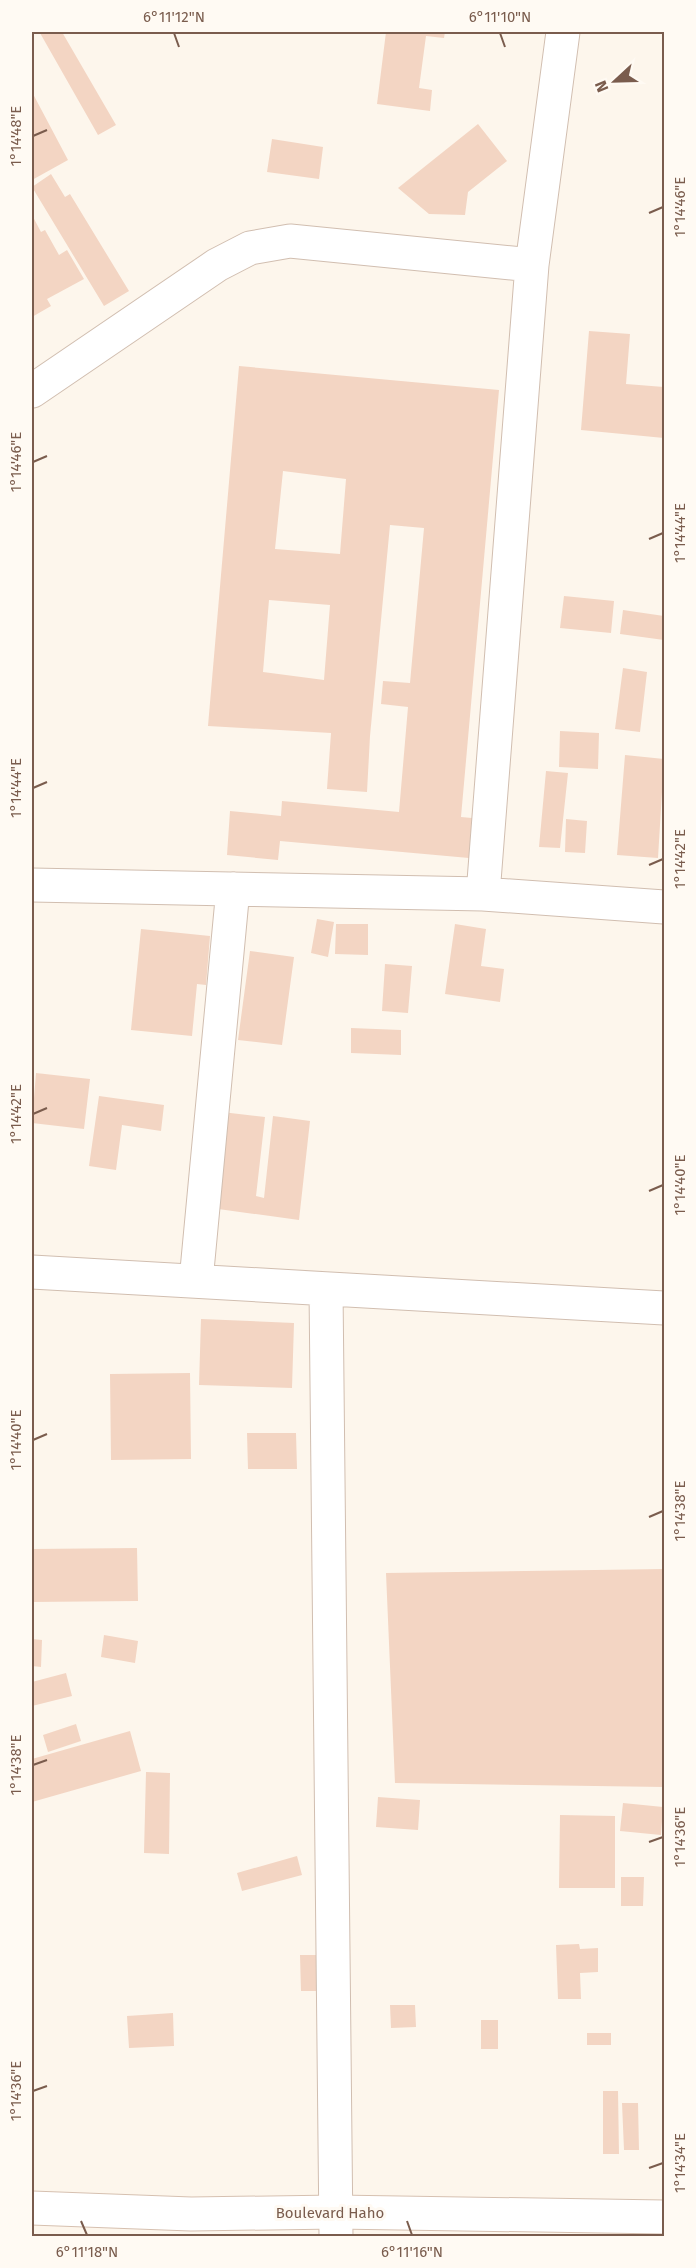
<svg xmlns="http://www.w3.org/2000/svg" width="696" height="2268" viewBox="0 0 696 2268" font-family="'Fira Sans',sans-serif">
<rect width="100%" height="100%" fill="#fdf6ec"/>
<path fill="#f3d5c3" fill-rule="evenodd" d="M43,32H62L116,125L98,135L40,33Z
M386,32H445L444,38L426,36L419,88L432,90L430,111L377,104Z
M32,92L68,160L32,180Z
M478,124L507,161L468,192L465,215L429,214L398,188Z
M272,139L323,147L319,179L267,172Z
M51,174L65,197L70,194L129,291L104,306L32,187Z
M32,215L41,232L45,230L59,255L67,250L84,279L47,299L51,306L32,317Z
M589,331L630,334L626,384L664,387V438L581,430Z
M239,366L499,390L461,817L472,818L469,858L280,841L278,860L227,855L230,811L281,816L282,801L399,812L408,707L381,704L383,681L410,683L424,528L390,525L370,736L367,792L327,789L331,733L208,726ZM283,471L346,479L340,554L275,549ZM269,600L330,605L324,680L263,672Z
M564,596L614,601L611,633L560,628Z
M623,610L664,616V640L620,634Z
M623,668L647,672L640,732L615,729Z
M560,731L599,733L598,769L559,767Z
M625,755L664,759L658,858L617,855Z
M546,771L568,773L560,848L539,847Z
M566,819L587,821L585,853L565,852Z
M317,919L334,922L328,957L311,953Z
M336,924H368V955L335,954Z
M455,924L486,929L481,966L504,969L500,1002L445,994Z
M141,929L210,936L206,985L197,984L192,1036L131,1030Z
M250,951L294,957L282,1045L238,1040Z
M385,964L412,966L408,1013L382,1011Z
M351,1028L401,1030V1055L351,1053Z
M36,1073L90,1079L84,1129L32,1123Z
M99,1096L164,1105L161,1131L122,1125L116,1170L89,1166Z
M222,1112L265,1117L256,1196L264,1198L273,1116L310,1121L299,1220L211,1208Z
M201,1319L294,1323L292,1388L199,1385Z
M190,1373L191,1459L111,1460L110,1374Z
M247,1433H296L297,1469H248Z
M137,1548L138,1601L32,1602V1549Z
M664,1569V1787L395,1783L386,1573Z
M104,1635L138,1641L135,1663L101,1657Z
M32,1639L42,1640L41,1667L32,1666Z
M66,1673L72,1696L32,1706V1682Z
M76,1724L81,1741L48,1752L43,1735Z
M130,1731L141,1771L32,1802V1759Z
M146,1772L170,1773L169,1854L144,1853Z
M378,1797L420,1800L418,1830L376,1827Z
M623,1803L663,1807L661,1835L620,1831Z
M560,1815L615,1816V1888H559Z
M297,1856L302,1875L242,1891L237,1873Z
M621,1877H644L643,1906H621Z
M579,1944L580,1949L598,1948V1972L580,1973L581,1999H558L556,1945Z
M300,1955H320V1991H301Z
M390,2005H415L416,2027L391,2028Z
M173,2013L174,2046L129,2048L127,2016Z
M481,2020H498V2049H481Z
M587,2033H611V2045H587Z
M603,2091H618L619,2154H603Z
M622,2103H638L639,2150H624Z"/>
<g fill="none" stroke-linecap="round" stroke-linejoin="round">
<defs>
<path id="street" d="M32,391L217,265L250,248L290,241L532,265
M32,885L483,894L664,907
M483,894L532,265L563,32
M32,1272L664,1308
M196,1281L233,889
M326,1289L336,2236"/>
<path id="secondary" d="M32,2208L191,2214L336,2212L664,2217"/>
</defs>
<use href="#street" stroke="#d1beb0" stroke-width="35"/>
<use href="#secondary" stroke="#d6c0b0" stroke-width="35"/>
<use href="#street" stroke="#fff" stroke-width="33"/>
<use href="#secondary" stroke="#fff" stroke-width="33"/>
</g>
<path fill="none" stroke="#7a5c4d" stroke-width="2" d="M174,33L179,47M500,33L505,47M33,136L47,130M649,213L663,207M33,462L47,456M649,539L663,533M33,788L47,782M649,865L663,859M33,1114L47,1108M649,1191L663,1185M33,1440L47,1434M649,1517L663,1511M33,1765L47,1760M649,1842L663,1837M33,2091L47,2086M649,2168L663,2163M81,2221L87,2235M407,2221L412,2235"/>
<g text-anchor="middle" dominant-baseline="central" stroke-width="6" stroke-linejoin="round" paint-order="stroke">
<g font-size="15" fill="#7a5c4d" stroke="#fffaf3">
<text x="330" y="2213">Boulevard Haho</text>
</g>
</g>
<rect width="696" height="2268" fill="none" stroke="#fffaf3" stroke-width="66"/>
<g transform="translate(615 81) rotate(248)" stroke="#fffaf3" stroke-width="4.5" paint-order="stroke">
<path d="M0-4.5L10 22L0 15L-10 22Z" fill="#7a5c4d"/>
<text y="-9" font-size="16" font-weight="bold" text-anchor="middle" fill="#7a5c4d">N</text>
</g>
<rect x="33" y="33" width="630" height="2202" fill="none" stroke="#7a5c4d" stroke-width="2"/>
<g font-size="15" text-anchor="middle" fill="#7a5c4d">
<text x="174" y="22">6°11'12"N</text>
<text x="500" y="22">6°11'10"N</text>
<text transform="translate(16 136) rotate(-90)" y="5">1°14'48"E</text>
<text transform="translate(680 207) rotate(-90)" y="5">1°14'46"E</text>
<text transform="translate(16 462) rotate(-90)" y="5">1°14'46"E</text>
<text transform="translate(680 533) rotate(-90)" y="5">1°14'44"E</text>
<text transform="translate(16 788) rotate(-90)" y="5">1°14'44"E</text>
<text transform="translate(680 859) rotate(-90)" y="5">1°14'42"E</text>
<text transform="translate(16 1114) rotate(-90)" y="5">1°14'42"E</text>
<text transform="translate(680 1185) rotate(-90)" y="5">1°14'40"E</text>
<text transform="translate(16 1440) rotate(-90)" y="5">1°14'40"E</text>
<text transform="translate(680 1511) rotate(-90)" y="5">1°14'38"E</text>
<text transform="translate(16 1765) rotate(-90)" y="5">1°14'38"E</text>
<text transform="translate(680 1837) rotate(-90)" y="5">1°14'36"E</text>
<text transform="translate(16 2091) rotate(-90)" y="5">1°14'36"E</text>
<text transform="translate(680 2163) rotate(-90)" y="5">1°14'34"E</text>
<text x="87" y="2257">6°11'18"N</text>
<text x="412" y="2257">6°11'16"N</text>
</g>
</svg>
